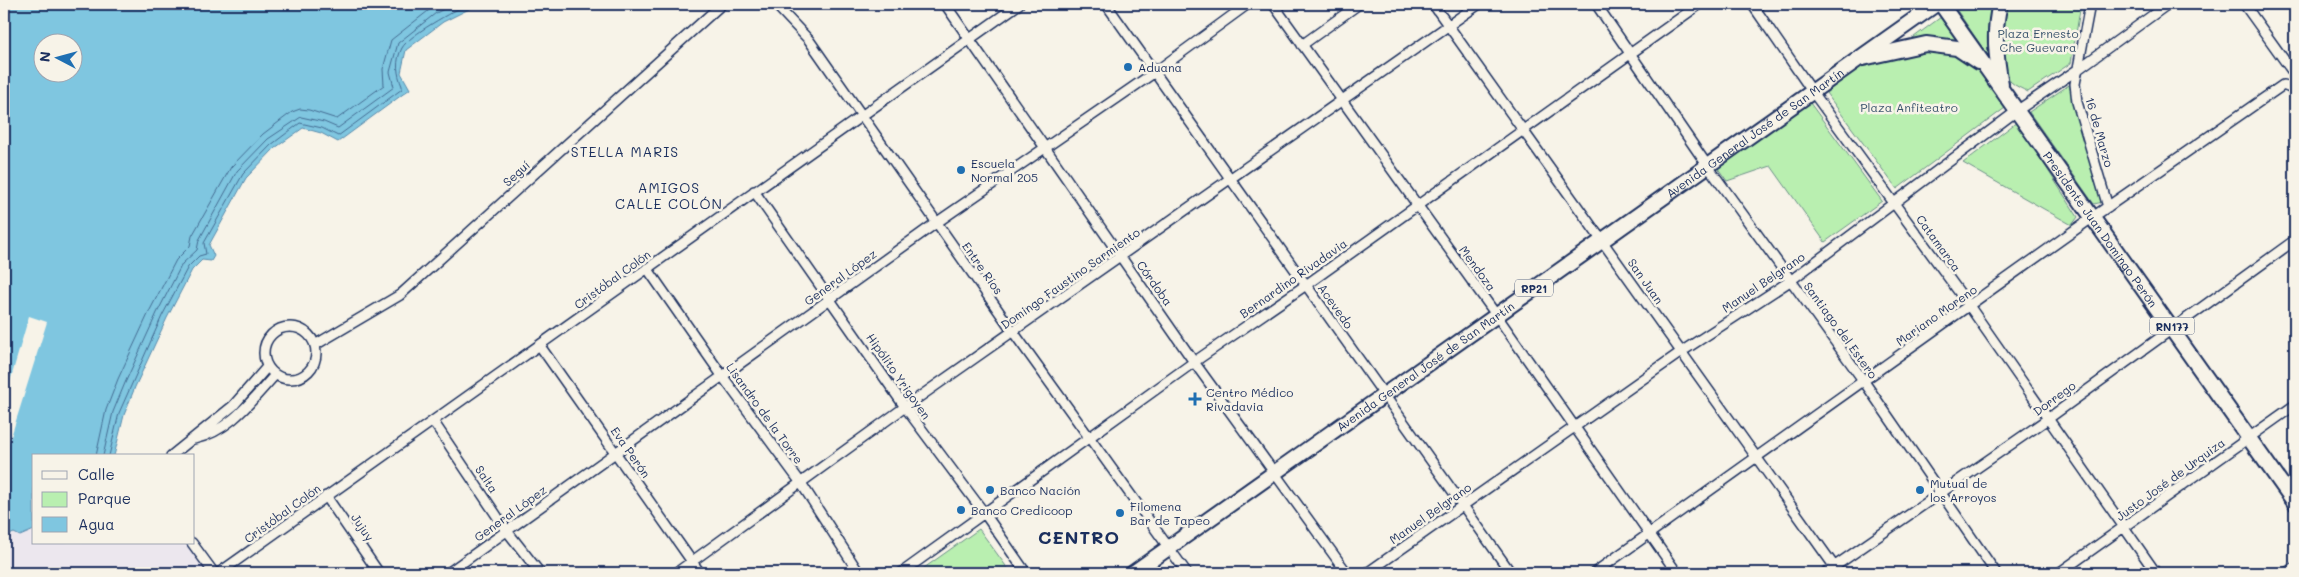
<svg xmlns="http://www.w3.org/2000/svg" width="2299" height="577" viewBox="0 0 2299 577" font-family="Mali,sans-serif">
<rect width="100%" height="100%" fill="#f7f3e8"/>
<filter id="ink" filterUnits="userSpaceOnUse"><feTurbulence type="fractalNoise" baseFrequency=".02" numOctaves="2"/><feDisplacementMap in="SourceGraphic" scale="10" xChannelSelector="R" yChannelSelector="G"/><feConvolveMatrix kernelMatrix="1 2 1 2 8 2 1 2 1" color-interpolation-filters="sRGB"/></filter>
<g filter="url(#ink)">
<path fill="#ece7ee" d="M34,530V543H185L204,566L208,573H4V537L14,533L20,536Z"/>
<path fill="#b9efb0" stroke="#6a8f87" d="M1964,4H1996L1993,63L1956,9Z
M2006,4H2081L2071,63L2028,92C2023,89 2015,86 2011,82C1997,69 2000,19 2006,4Z
M1941,17L1963,49L1906,43Z
M1957,48L1983,75L2005,108L1897,189L1826,93L1874,56L1898,49Z
M2069,85L2103,202L2094,204L2029,112Z
M1810,103L1882,201L1825,242L1771,166L1727,181L1717,167Z
M2017,122L2078,217L2072,225L1963,163Z
M979,529L1011,573H917Z"/>
<path fill="#7fc6e0" stroke="#578aac" fill-rule="evenodd" d="M4,4H479L443,22L406,50L401,73L410,89L338,142L321,133L303,128L275,148L246,178L209,245L214,256L211,261L202,260L192,270L167,318L135,387L124,415L114,456H34V530L20,536L14,533L4,537ZM42,42H72V72H42Z"/>
<path fill="#f7f3e8" d="M29,316L47,322L4,459V402Z"/>
<g fill="none" stroke-linecap="round" stroke-linejoin="round">
<path stroke="#436b92" stroke-width="1" d="M96,456L106,410L118,379L150,310L176,260L190,246L192,236L231,167L263,134L292,112L300,109L309,110L337,119L384,85L383,69L391,40L437,4
M103,456L113,412L125,383L157,313L182,264L197,250L199,240L237,171L268,139L301,117L324,122L338,128L394,87L390,72L398,43L436,13L454,4
M109,456L119,413L162,316L188,267L199,256L206,254L204,243L243,174L271,145L300,123L322,128L338,136L402,89V86C397,74 395,61 402,48C409,35 453,11 468,4"/>
<defs>
<path id="minor" d="M775,4L809,40L1014,333L1187,573
M945,4L1194,362L1347,573
M1106,4L1511,573
M1273,4L1497,316L1677,573
M1433,4L1839,573
M1596,4L1707,165L1863,380L1996,573
M1752,4L1812,91L1970,307L2156,573
M1914,4L1921,14
M2090,4L2075,84L2077,102L2108,207
M2244,4L2295,75
M1302,45L1359,4
M754,191L905,407L985,514L1026,573
M647,268L723,377L801,483L859,573
M264 353a26 26 0 1 1 52 0a26 26 0 1 1-52 0Z
M315,345L400,295L722,4
M540,346L700,573
M433,421L507,531L540,573
M194,439C230,431 251,401 275,375
M171,456L233,406L267,367
M326,496L379,573
M192,543L214,573
M219,573L1019,4
M448,573L936,223L1155,72L1248,4
M676,573L905,407L1479,4
M901,573L1194,362L1306,285L1700,4
M1367,573L1681,352L1790,281L2018,110L2077,70L2168,4
M1594,573L2093,217L2283,85L2295,90
M1825,573L2049,418L2295,240
M2059,573L2295,405
M2286,573L2295,567"/>
<g id="primary">
<path id="s1" d="M1941,4L2295,503"/>
<path d="M2000,4C1993,30 1996,57 2001,84"/>
<path d="M1863,58L1926,44L1957,48L1978,62"/>
<path id="s2" d="M1133,573L1936,4"/>
</g>
</defs>
<use href="#minor" stroke="#1b2f5e" stroke-width="12"/>
<use href="#primary" stroke="#1b2f5e" stroke-width="18"/>
<use href="#minor" stroke="#f7f3e8" stroke-width="9"/>
<use href="#primary" stroke="#f7f3e8" stroke-width="14"/>
</g>
</g>
<g fill="#1f6fb2" stroke="#f7f3e8" stroke-width="2">
<circle cx="1128" cy="67" r="5"/>
<circle cx="961" cy="170" r="5"/>
<path d="M1192.5 391.5h5v5h5v5h-5v5h-5v-5h-5v-5h5z"/>
<circle cx="990" cy="490" r="5"/>
<circle cx="1920" cy="490" r="5"/>
<circle cx="961" cy="510" r="5"/>
<circle cx="1120" cy="513" r="5"/>
</g>
<g text-anchor="middle" dominant-baseline="central" stroke-width="5" stroke-linejoin="round" paint-order="stroke">
<g fill="#f7f3e8" stroke="#5d6a87" stroke-width="1">
<rect x="1515" y="279.5" width="38" height="17" rx="4"/>
<rect x="2149.5" y="317.5" width="45" height="17" rx="4"/>
</g>
<g font-size="11" font-weight="bold" fill="#1b2f5e">
<text x="1534" y="288">RP21</text>
<text x="2172" y="326">RN177</text>
</g>
<g font-size="12" fill="#3b556e" stroke="#f7f3e8">
<text x="2038" y="33">Plaza Ernesto<tspan x="2038" dy="14">Che Guevara</tspan></text>
<text x="1909" y="107">Plaza Anfiteatro</text>
</g>
<g font-size="12" fill="#1b2f5e" stroke="#f7f3e8" text-anchor="start">
<text x="1138" y="67">Aduana</text>
<text x="971" y="163">Escuela<tspan x="971" dy="14">Normal 205</tspan></text>
<text x="1206" y="392">Centro Médico<tspan x="1206" dy="14">Rivadavia</tspan></text>
<text x="1930" y="483">Mutual de<tspan x="1930" dy="14">los Arroyos</tspan></text>
<text x="1000" y="490">Banco Nación</text>
<text x="1130" y="506">Filomena<tspan x="1130" dy="14">Bar de Tapeo</tspan></text>
<text x="971" y="510">Banco Credicoop</text>
</g>
<g font-size="12" fill="#1b2f5e" stroke="#f7f3e8">
<text stroke="none"><textPath href="#s2" startOffset="762">Avenida General José de San Martín</textPath></text>
<text transform="translate(2100 132) rotate(74)">16 de Marzo</text>
<text transform="translate(516 173) rotate(-42)">Seguí</text>
<text stroke="none"><textPath href="#s1" startOffset="276">Presidente Juan Domingo Perón</textPath></text>
<text transform="translate(1939 243) rotate(54)">Catamarca</text>
<text transform="translate(983 268) rotate(55)">Entre Ríos</text>
<text transform="translate(1478 268) rotate(54)">Mendoza</text>
<text transform="translate(840 277) rotate(-36)">General López</text>
<text transform="translate(1070 278) rotate(-35)">Domingo Faustino Sarmiento</text>
<text transform="translate(1293 278) rotate(-35)">Bernardino Rivadavia</text>
<text transform="translate(612 279) rotate(-36)">Cristóbal Colón</text>
<text transform="translate(1646 281) rotate(55)">San Juan</text>
<text transform="translate(1763 282) rotate(-34)">Manuel Belgrano</text>
<text transform="translate(1155 283) rotate(55)">Córdoba</text>
<text transform="translate(1336 306) rotate(55)">Acevedo</text>
<text transform="translate(1936 315) rotate(-35)">Mariano Moreno</text>
<text transform="translate(1841 330) rotate(54)">Santiago del Estero</text>
<text stroke="none"><textPath href="#s2" startOffset="358">Avenida General José de San Martín</textPath></text>
<text transform="translate(899 376) rotate(55)">Hipólito Yrigoyen</text>
<text transform="translate(2054 398) rotate(-36)">Dorrego</text>
<text transform="translate(765 413) rotate(54)">Lisandro de la Torre</text>
<text transform="translate(631 452) rotate(55)">Eva Perón</text>
<text transform="translate(487 479) rotate(56)">Salta</text>
<text transform="translate(2170 479) rotate(-36)">Justo José de Urquiza</text>
<text transform="translate(282 513) rotate(-36)">Cristóbal Colón</text>
<text transform="translate(510 513) rotate(-36)">General López</text>
<text transform="translate(1430 513) rotate(-35)">Manuel Belgrano</text>
<text transform="translate(363 527) rotate(56)">Jujuy</text>
</g>
<g font-size="14" letter-spacing="1" fill="#1b2f5e" stroke="#f7f3e8">
<text x="625" y="151">STELLA MARIS</text>
<text x="669" y="187">AMIGOS<tspan x="669" dy="16">CALLE COLÓN</tspan></text>
</g>
<g font-size="18" font-weight="bold" letter-spacing="1" fill="#1b2f5e" stroke="#f7f3e8">
<text x="1079" y="537">CENTRO</text>
</g>
</g>
<rect width="2299" height="577" fill="none" stroke="#f7f3e8" stroke-width="20"/>
<rect x="10" y="10" width="2279" height="557" fill="none" stroke="#1b2f5e" stroke-width="2" filter="url(#ink)"/>
<rect x="32" y="454" width="162" height="90" fill="#f7f3e8" stroke="#9fa5b1"/>
<rect x="42" y="471" width="25" height="8" fill="#f7f3e8" stroke="#9fa5b1"/>
<text x="78" y="480" font-size="15" fill="#1b2f5e">Calle</text>
<rect x="42" y="492" width="25" height="15" fill="#b9efb0" stroke="#9fa5b1"/>
<text x="78" y="504" font-size="15" fill="#1b2f5e">Parque</text>
<rect x="42" y="517" width="25" height="15" fill="#7fc6e0" stroke="#9fa5b1"/>
<text x="78" y="530" font-size="15" fill="#1b2f5e">Agua</text>
<g transform="translate(58 58) rotate(276)"><circle r="24" fill="#f7f3e8" stroke="#9fa5b1"/>
<path d="M0-4L9 19L0 12L-9 19Z" fill="#1f6fb2"/>
<text y="-8" font-size="14" font-weight="bold" text-anchor="middle" fill="#1b2f5e">N</text>
</g>
</svg>
